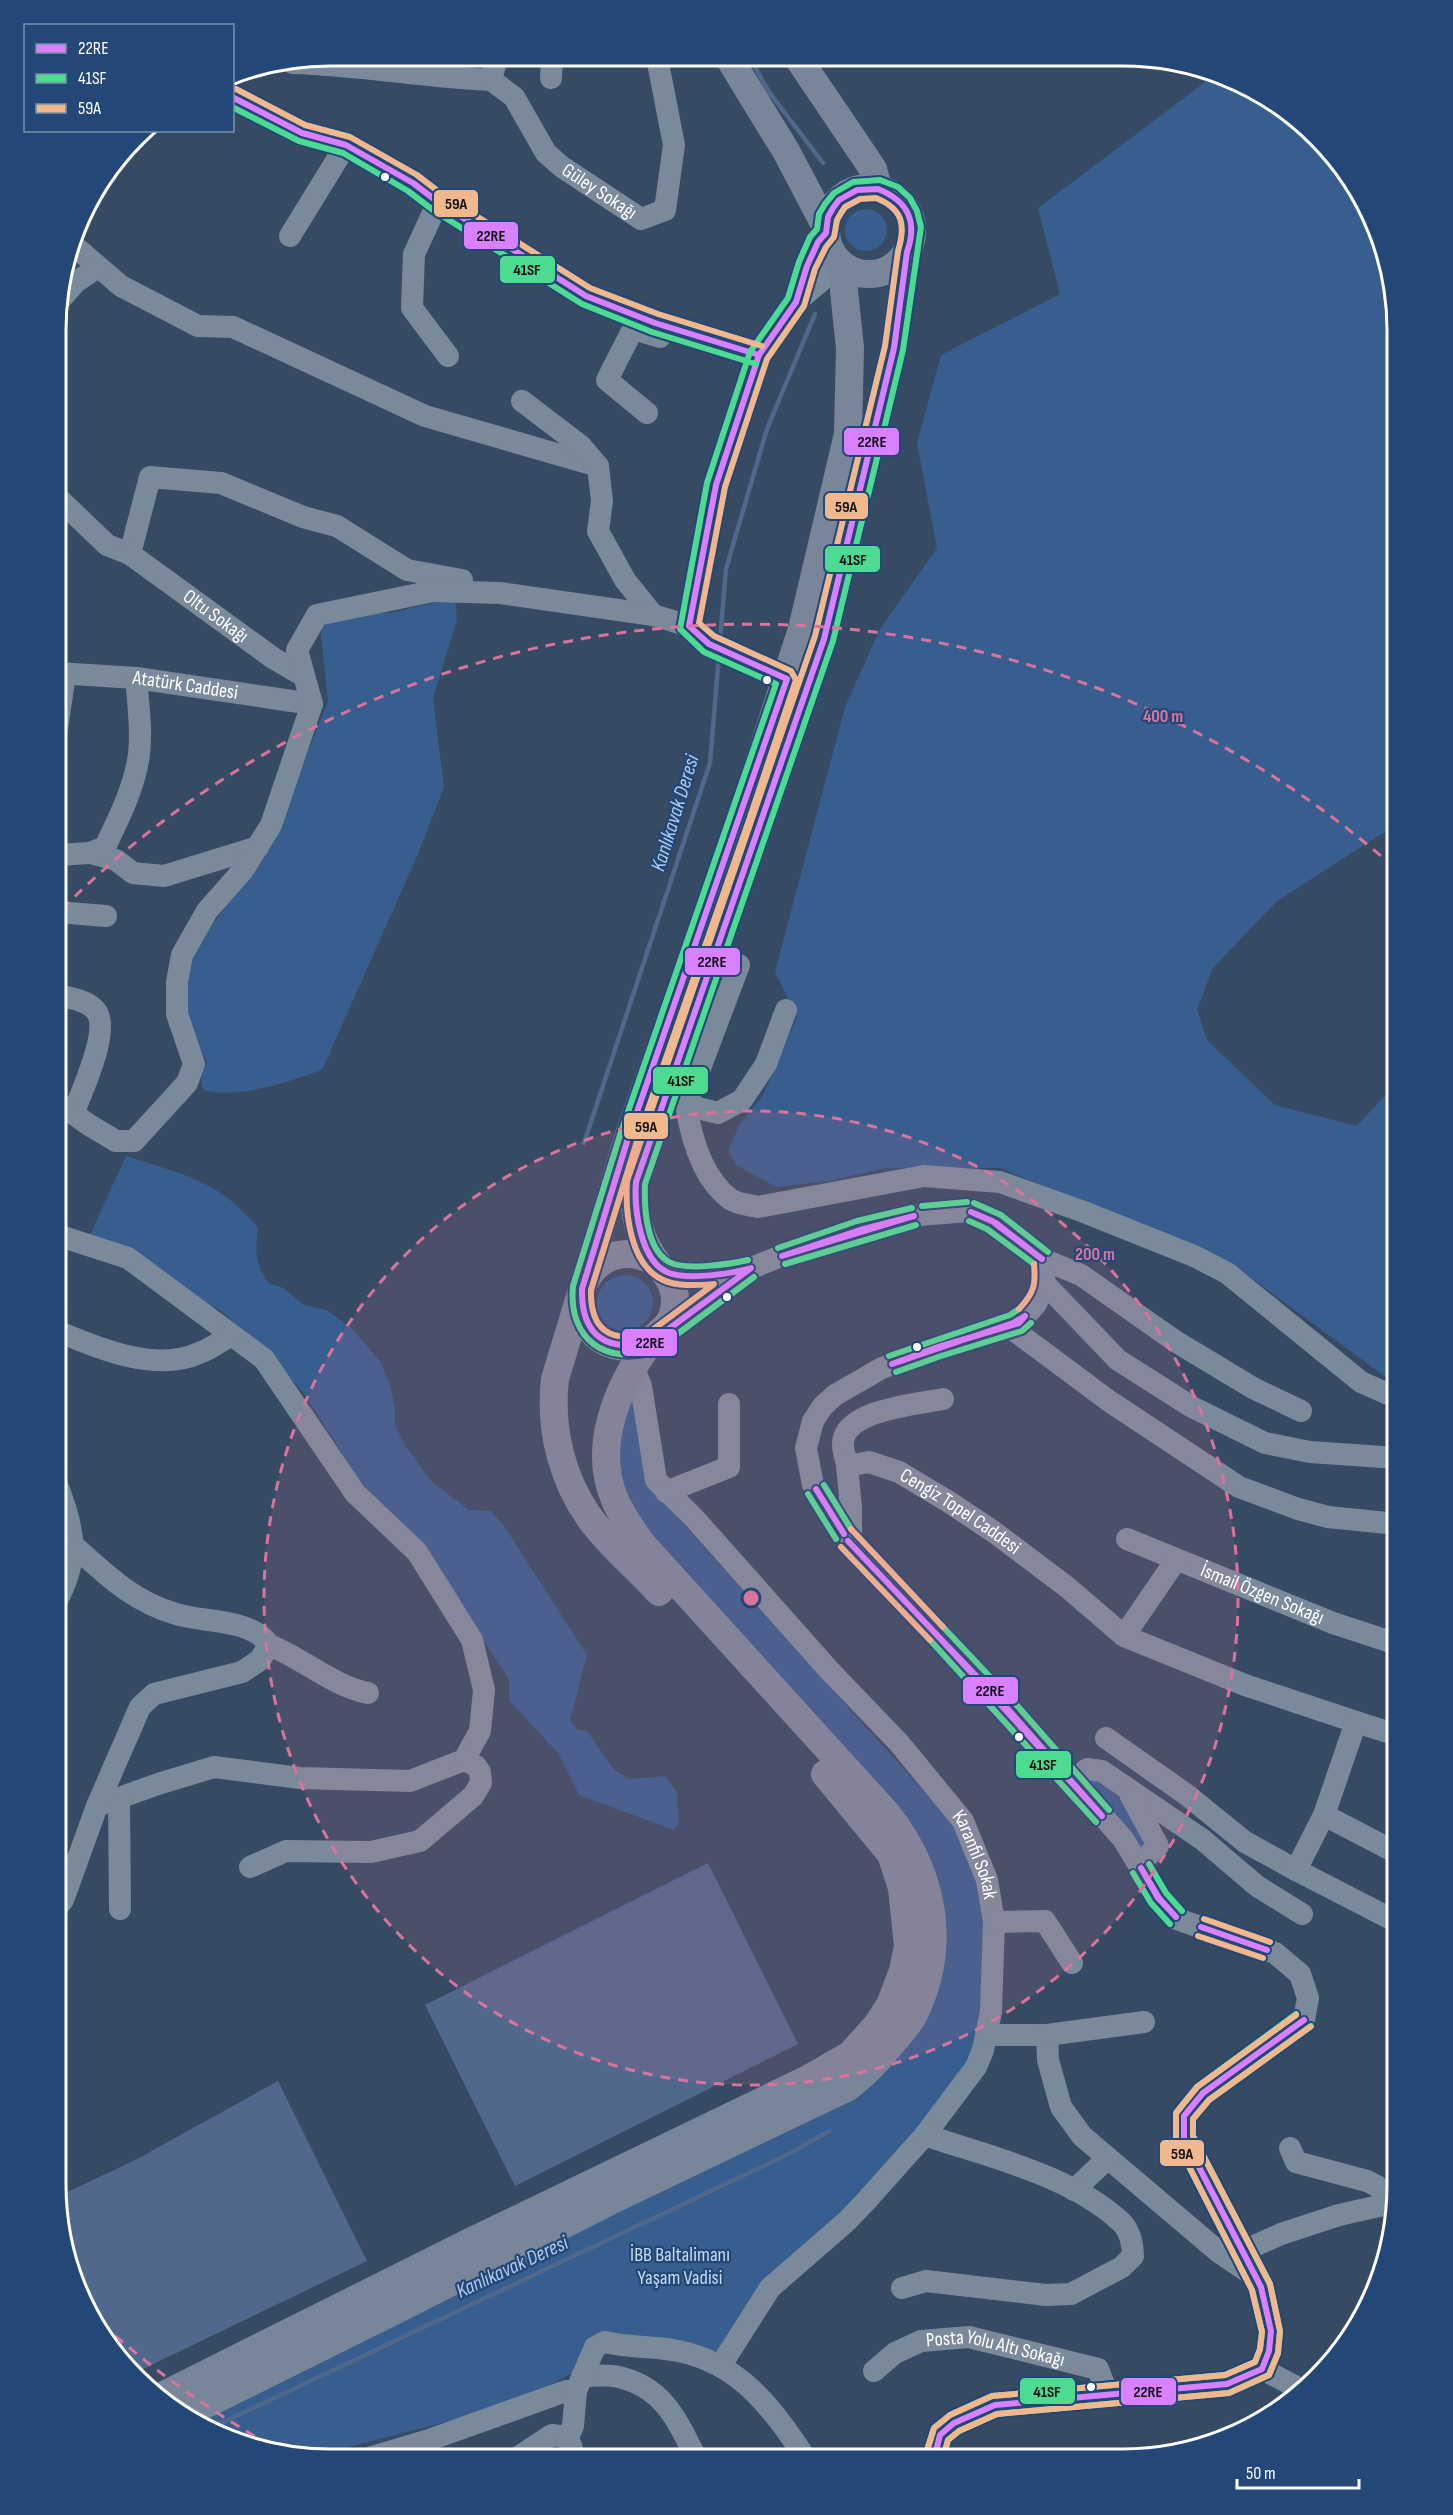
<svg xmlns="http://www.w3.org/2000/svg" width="1453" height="2515" viewBox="0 0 1453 2515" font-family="'Sofia Sans Condensed',sans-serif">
<rect width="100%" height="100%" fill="#364a64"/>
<path fill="#375e8e" d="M1216,74L1244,84L1304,123L1351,177L1383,242L1397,330V824L1277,901L1213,968L1197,1009L1207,1040L1275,1105L1357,1126L1397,1082V1379L1384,1376L1231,1263L1000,1168H885L829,1181L776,1187L736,1165L728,1150L740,1124L763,1095L797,1017L775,972L845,707L880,629L937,548L917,443L941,355L1060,294L1038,208Z
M845 230a21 21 0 1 1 42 0a21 21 0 1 1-42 0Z
M455,598L457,620L433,698L444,787L418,854L322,1070C286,1082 242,1099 203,1090L201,1077L207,1062L193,1035L184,1005L187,973L196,948L247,876L278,828L328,701L320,626L361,613H390Z
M126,1156C182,1174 219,1180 258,1228C255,1254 255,1262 269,1284L284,1288L302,1304L328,1311L351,1328L380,1361L390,1385L395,1408V1425L405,1445L431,1481L469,1510L491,1511L504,1526L587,1655L570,1720L576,1729L587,1731L614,1770L630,1779L666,1776L677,1793L679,1823L674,1830L579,1795L558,1753L509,1700V1679L422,1547L361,1483L303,1392L266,1351L221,1311L90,1235Z
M597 1303a28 28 0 1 1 56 0a28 28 0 1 1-56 0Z
M631,1391L652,1489L955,1826L983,1901V2024L972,2063L719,2358L591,2338L570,2374L517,2404L309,2457C267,2457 225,2439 190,2419L826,2105L937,1905L627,1508L616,1446Z
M1089,1772L1128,1800L1154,1845L1141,1855L1079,1781Z"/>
<path fill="#4f688b" d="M708,1863L798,2044L515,2186L425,2005Z
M278,2081L367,2261L135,2373L102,2338L70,2273L57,2197L137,2159Z"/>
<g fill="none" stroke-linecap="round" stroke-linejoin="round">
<path stroke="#4f688b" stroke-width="4.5" d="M750,58L769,92L823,163
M720,641L726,569L767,429L815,314
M584,1143L710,763L719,655
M209,2429L791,2153L829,2131"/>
<g stroke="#7a8a9b" stroke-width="22">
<path d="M293,63C360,65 425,77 491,80L497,57"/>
<path d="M551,78L552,57"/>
<path id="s1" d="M491,80L514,97L546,153L562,167L641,219L665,210L674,145L657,58"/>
<path d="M232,97L302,133L346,145L413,183L438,202L586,296L655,323L759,355"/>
<path d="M438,202L414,254L412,308L448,356"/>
<path d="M290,236L346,145"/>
<path d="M73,245L121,286L198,326L233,327L425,416L598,466"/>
<path d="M797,300L813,249L826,233"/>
<path d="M58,302L76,282L98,267"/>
<path d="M522,401L581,446L598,466L602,501L598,531L625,580L653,615"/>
<path d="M647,413L607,380L633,329L660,337"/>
<path d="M58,498L107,545L130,554L150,477L221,483L303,517L337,526L407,570L462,580"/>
<path id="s2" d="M130,554L273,658L304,676"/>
<path d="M689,626L716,485L759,355L796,302L841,264"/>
<path id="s3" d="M57,673L136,678L312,704"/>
<path d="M57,729L65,674"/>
<path d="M90,853L116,860L133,873L164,876L258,847"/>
<path d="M57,855L90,853L105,847C119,818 135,786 139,754C142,729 138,703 136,678"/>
<path d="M57,912L106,916"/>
<path d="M739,965L686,1105C691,1137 702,1178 730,1199C737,1204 749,1205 758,1207L924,1176L1000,1182L1084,1212L1194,1256L1227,1273L1361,1382L1397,1398"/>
<path d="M57,995C69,998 88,1000 96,1011C111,1030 81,1093 73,1114"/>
<path d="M57,1102L89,1125L116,1141H134L187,1083L194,1064L177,1014V982L182,955L207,911L243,870L271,825L312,704L297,650L317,615L433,591L500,593L653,615L689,626L709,644L787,679"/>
<path d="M686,1105L718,1113L742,1100L766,1064L786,1010"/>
<path d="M57,1235L128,1258L264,1359L355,1493L417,1552L472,1640L484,1690L480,1731L464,1760L410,1781L300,1778L214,1767L158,1784L97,1806"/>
<path d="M1042,1259L1081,1275L1175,1341L1253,1388L1301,1411"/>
<path d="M666,1272L704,1276L749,1269L796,1250L919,1215L969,1211L992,1221L1042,1259L1045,1284L1036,1304L1019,1323L938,1347L882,1368L835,1395L823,1406L813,1421L806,1448L813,1485L848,1541L1006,1707L1123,1839L1159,1898L1177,1919L1275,1953L1300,1974L1308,1998L1304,2020L1203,2093L1184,2116V2138L1261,2287L1271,2331L1269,2351L1262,2369L1227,2384L995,2405L954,2423L940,2435L934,2459"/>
<path d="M1045,1284L1118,1360L1192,1407L1265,1443L1310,1452L1397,1458"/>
<path d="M1007,1325L1109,1401L1239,1487L1298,1509L1328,1517L1397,1524"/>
<path d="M57,1331C97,1348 156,1373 199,1353C211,1349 221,1341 231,1335"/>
<path d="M663,1332L745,1272"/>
<path id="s4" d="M633,1366L641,1386L656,1480L694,1518L829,1670L899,1743L963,1821L987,1880L994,1922L991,2012L983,2050L976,2067L925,2135L867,2200L847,2221L770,2288L721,2365"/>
<path d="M847,1466C846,1458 842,1449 843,1442C846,1410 917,1404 943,1399"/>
<path d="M666,1492L729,1467V1404"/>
<path id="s5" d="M1127,1539L1333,1623L1397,1644"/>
<path id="s6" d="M851,1543V1508L847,1466L869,1462L899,1472L949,1502L994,1532L1067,1587L1124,1636"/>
<path d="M1176,1560L1124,1636L1245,1685L1356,1722"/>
<path d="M56,1602C81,1558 74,1527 56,1482"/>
<path d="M269,1645C304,1659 331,1685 368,1693"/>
<path d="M1106,1738L1187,1795L1245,1842L1296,1870"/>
<path d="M1072,1782L1087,1769L1102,1771L1203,1840L1257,1886L1302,1914"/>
<path d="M1130,1794L1158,1846L1139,1864"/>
<path d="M119,1799L120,1909"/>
<path d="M1324,1815L1296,1870L1397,1922"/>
<path d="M1397,1853L1324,1815L1356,1722L1397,1735"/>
<path d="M250,1867L286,1851L371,1852L420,1841L473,1796L481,1783L480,1772L476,1766L464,1760"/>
<path d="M56,1909L63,1900L97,1806L140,1707L154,1694L242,1672L260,1660L269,1645C251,1618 205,1623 176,1614C132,1601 107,1575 74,1546"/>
<path d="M994,1922L1045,1921L1072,1963"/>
<path d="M987,2035H1047L1048,2060L1061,2107L1082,2136L1220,2253L1251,2274"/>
<path d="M1047,2035L1144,2022"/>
<path d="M1290,2148L1296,2162L1367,2181L1377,2186L1392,2202"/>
<path d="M1074,2190L1108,2158"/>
<path d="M1241,2252L1281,2234L1339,2215L1397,2202"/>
<path d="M902,2288L926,2281L1046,2295L1071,2294L1122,2267L1133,2256C1133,2245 1130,2230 1121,2222C1071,2175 989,2157 925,2135"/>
<path d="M1262,2369L1302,2390"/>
<path id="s7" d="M874,2371L895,2353L921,2341L969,2337L1098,2369L1108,2395"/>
<path d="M582,2376C594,2376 608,2374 619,2377C664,2388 677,2420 696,2458"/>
<path d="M372,2457L429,2440L552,2396L566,2391H576"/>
<path d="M517,2458L552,2435L568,2437"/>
<path d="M575,2458L568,2437L573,2426L576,2391L595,2347L605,2342C629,2348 654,2346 678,2351C740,2363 773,2409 806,2459"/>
</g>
<path stroke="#79869a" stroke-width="28" d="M729,58L786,151L826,227
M798,58L873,169L878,189
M826 231a43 43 0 1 1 86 0a43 43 0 1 1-86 0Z
M585,1281C601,1253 628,1247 656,1262
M580,1300C585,1340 614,1355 651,1342
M659,1592C638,1569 614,1549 595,1525C563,1484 549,1431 555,1379L629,1135L740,820L802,629L848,434L850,348L844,291L845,267
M158,2398L470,2242L810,2078L850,2055L877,2025L890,2005L903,1971L908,1946L902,1888L891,1854L825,1774
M184,2415L400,2308L616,2198L848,2087C864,2075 875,2064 887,2049C896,2038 906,2028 913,2016C948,1947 934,1874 888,1815L641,1543C632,1529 621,1515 615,1500C592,1447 617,1388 648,1345C661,1327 674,1328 675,1300C675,1282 664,1273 655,1260C638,1236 632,1210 636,1182L824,639L894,348L907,252"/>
<defs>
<path id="bus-1" d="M232,97L302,133L346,145L413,183L438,202L586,296L655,323L759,355
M878,189C908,201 918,221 907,252L894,348L824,639L636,1182C634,1208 640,1262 669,1273C689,1280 731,1274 751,1268L651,1342C607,1353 581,1336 582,1289L629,1135L787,679L709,644L689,626L716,485L759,355L796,302L807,266L818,242L826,233L828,217L833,208L839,200L857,190Z
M971,1212L996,1223L1042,1259
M971,1212L992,1221L1042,1259
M782,1256L860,1230L914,1216
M782,1256L914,1216
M892,1364L1013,1323L1025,1316
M892,1364L938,1347L1019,1323L1025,1316
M816,1489L844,1534
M816,1489L844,1534
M848,1541L936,1634
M848,1541L936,1634
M936,1634L1006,1707L1102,1816
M936,1634L1102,1816
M1141,1868L1159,1898L1176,1917
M1141,1868L1158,1898L1176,1917
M1201,1927L1267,1950
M1201,1927L1267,1950
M934,2459L940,2435L954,2423L995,2405L1227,2384L1262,2369L1269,2351L1271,2331L1261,2287L1184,2138V2116L1203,2093L1304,2020"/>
<path id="bus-2" d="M232,107L299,141L343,153L408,191L433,210L582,304L652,332L756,364
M974,1203L1001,1215L1048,1252
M922,1206L967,1202
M969,1221L987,1229L1034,1264
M778,1248L857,1221L912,1208
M748,1260C731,1264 685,1271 669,1262C646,1249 644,1207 645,1184L833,641L903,350L921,227L917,211L910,198L898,187L880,180L853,182L834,193L825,204L819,214L817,229L810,237L799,262L788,298L750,352L707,483L680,629L704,652L776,684L621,1132L573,1286C568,1340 606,1366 656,1350L754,1277
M785,1264L916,1225
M889,1356L1010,1315L1019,1309
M896,1372L941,1356L1022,1331L1031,1323
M824,1485L851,1529
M808,1494L836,1539
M943,1627L1013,1701L1109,1810
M930,1640L1096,1822
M1149,1864L1166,1893L1182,1911
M1133,1873L1151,1903L1170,1924
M925,2457L934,2428L950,2415L992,2396L1225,2375L1255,2362L1260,2349L1262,2332L1252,2290L1176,2141V2113L1197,2087L1296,2014
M943,2459L948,2440L959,2431L997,2414L1229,2393L1269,2375L1278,2353L1280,2331L1270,2284L1193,2136V2119L1209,2100L1311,2026"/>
<path id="bus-3" d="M236,89L305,125L350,137L417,175L443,195L590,288L658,314L762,346
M876,198C903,209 906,225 898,251L885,346L815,636L627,1181C625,1213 630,1265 663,1280C677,1287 700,1285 714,1284L647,1334C610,1343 590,1330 591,1290L638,1138L748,823L796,680L791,671L714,636L699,623L725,487L767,359L804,306L815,269L826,247L834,237L837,220L841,213L845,207L860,199Z
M1019,1309C1034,1293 1036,1285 1034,1264
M851,1529L943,1627
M841,1547L930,1640
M1204,1919L1270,1942
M1198,1936L1263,1958
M925,2457L934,2428L950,2415L992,2396L1225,2375L1255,2362L1260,2349L1262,2332L1252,2290L1176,2141V2113L1197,2087L1296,2015
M943,2459L948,2440L959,2431L997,2414L1229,2393L1269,2375L1278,2353L1280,2331L1270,2284L1193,2136V2119L1209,2100L1310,2027"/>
</defs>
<use href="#bus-1" stroke="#234777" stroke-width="10"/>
<use href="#bus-2" stroke="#234777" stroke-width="10"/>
<use href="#bus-3" stroke="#234777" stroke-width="10"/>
<use href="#bus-1" stroke="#d880ff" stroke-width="6"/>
<use href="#bus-2" stroke="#4ddb92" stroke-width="6"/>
<use href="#bus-3" stroke="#f1b78d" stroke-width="6"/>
</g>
<circle cx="751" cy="1598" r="487" fill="#da749d" fill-opacity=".12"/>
<g fill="none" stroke="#da749d" stroke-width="3" stroke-dasharray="10 8">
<circle cx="751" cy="1598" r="487"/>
<path d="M286 2454A974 974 0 0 1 93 2316M62 909A974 974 0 0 1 1396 869"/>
</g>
<g fill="#fff" stroke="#234777" stroke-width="2">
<circle cx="385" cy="177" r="5"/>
<circle cx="767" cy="680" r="5"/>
<circle cx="727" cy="1297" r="5"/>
<circle cx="917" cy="1347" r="5"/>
<circle cx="1019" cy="1737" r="5"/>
<circle cx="1091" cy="2387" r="5"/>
</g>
<g text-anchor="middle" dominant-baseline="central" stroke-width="4.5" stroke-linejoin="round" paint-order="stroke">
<g font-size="20" fill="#fff" stroke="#234777">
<text stroke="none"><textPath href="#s1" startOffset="159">Güley Sokağı</textPath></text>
<text stroke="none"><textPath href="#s2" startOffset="106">Oltu Sokağı</textPath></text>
<text stroke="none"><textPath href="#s3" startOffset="129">Atatürk Caddesi</textPath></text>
<text stroke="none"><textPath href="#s6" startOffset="204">Cengiz Topel Caddesi</textPath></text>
<text stroke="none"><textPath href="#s5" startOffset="146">İsmail Özgen Sokağı</textPath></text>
<text stroke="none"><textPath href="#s4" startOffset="612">Karanfil Sokak</textPath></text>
<text stroke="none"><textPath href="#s7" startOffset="132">Posta Yolu Altı Sokağı</textPath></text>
</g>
<g font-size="20" fill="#c7dbf3" stroke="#234777">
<text x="680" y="2255">İBB Baltalimanı<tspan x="680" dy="23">Yaşam Vadisi</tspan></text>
</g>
<g font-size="21" font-style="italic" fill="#b0caeb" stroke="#234777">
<text transform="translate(675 813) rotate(-73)">Kanlıkavak Deresi</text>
<text transform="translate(512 2267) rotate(-25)">Kanlıkavak Deresi</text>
</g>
</g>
<path d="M0 0H1453V2515H0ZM330 66H1123A264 264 0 0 1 1387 330V2185A264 264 0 0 1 1123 2449H330A264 264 0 0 1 66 2185V330A264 264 0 0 1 330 66Z" fill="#234777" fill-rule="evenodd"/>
<path fill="none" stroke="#fff" stroke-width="3" d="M330 66H1123A264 264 0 0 1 1387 330V2185A264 264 0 0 1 1123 2449H330A264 264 0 0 1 66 2185V330A264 264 0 0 1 330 66Z"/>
<circle cx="751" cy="1598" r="9" fill="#da749d" stroke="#234777" stroke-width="3"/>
<g font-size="18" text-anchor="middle" font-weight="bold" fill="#da749d" stroke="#234777" stroke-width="4.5" stroke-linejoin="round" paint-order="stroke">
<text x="1163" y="722">400 m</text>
<text x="1095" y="1260">200 m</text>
</g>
<g stroke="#234777" stroke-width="2">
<rect x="433" y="189" width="46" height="29" rx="6" fill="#f1b78d"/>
<rect x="463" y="221" width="56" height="29" rx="6" fill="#d880ff"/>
<rect x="499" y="255" width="57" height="29" rx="6" fill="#4ddb92"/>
<rect x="843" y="427" width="57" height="29" rx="6" fill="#d880ff"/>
<rect x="824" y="492" width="45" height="28" rx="6" fill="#f1b78d"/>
<rect x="824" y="545" width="57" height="28" rx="6" fill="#4ddb92"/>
<rect x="684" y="947" width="57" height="29" rx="6" fill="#d880ff"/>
<rect x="652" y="1066" width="57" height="29" rx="6" fill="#4ddb92"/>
<rect x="623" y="1112" width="46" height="28" rx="6" fill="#f1b78d"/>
<rect x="621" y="1328" width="57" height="29" rx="6" fill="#d880ff"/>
<rect x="962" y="1676" width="57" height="29" rx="6" fill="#d880ff"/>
<rect x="1015" y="1750" width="57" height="29" rx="6" fill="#4ddb92"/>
<rect x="1159" y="2139" width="46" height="28" rx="6" fill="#f1b78d"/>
<rect x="1019" y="2377" width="57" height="28" rx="6" fill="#4ddb92"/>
<rect x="1120" y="2377" width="57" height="29" rx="6" fill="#d880ff"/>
</g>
<g font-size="16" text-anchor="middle" font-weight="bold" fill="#111">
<text x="456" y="209">59A</text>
<text x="491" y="241">22RE</text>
<text x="527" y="275">41SF</text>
<text x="872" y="447">22RE</text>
<text x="846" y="512">59A</text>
<text x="853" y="565">41SF</text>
<text x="712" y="967">22RE</text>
<text x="681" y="1086">41SF</text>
<text x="646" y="1132">59A</text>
<text x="650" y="1348">22RE</text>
<text x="990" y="1696">22RE</text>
<text x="1043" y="1770">41SF</text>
<text x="1182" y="2159">59A</text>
<text x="1047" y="2397">41SF</text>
<text x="1148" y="2397">22RE</text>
</g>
<rect x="24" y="24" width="210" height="108" fill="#234777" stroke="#7b91ad" stroke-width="1.5"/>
<rect x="36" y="44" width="30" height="9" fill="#d880ff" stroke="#7b91ad" stroke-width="1.5"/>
<text x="78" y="54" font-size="18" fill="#ffffff">22RE</text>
<rect x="36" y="74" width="30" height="9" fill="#4ddb92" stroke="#7b91ad" stroke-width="1.5"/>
<text x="78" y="84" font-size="18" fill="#ffffff">41SF</text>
<rect x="36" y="104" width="30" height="9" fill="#f1b78d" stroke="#7b91ad" stroke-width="1.5"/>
<text x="78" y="114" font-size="18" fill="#ffffff">59A</text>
<path d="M1237 2479v9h122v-9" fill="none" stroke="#ffffff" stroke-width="3"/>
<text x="1246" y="2479" font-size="18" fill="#ffffff" stroke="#234777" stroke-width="4.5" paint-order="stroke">50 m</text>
</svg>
